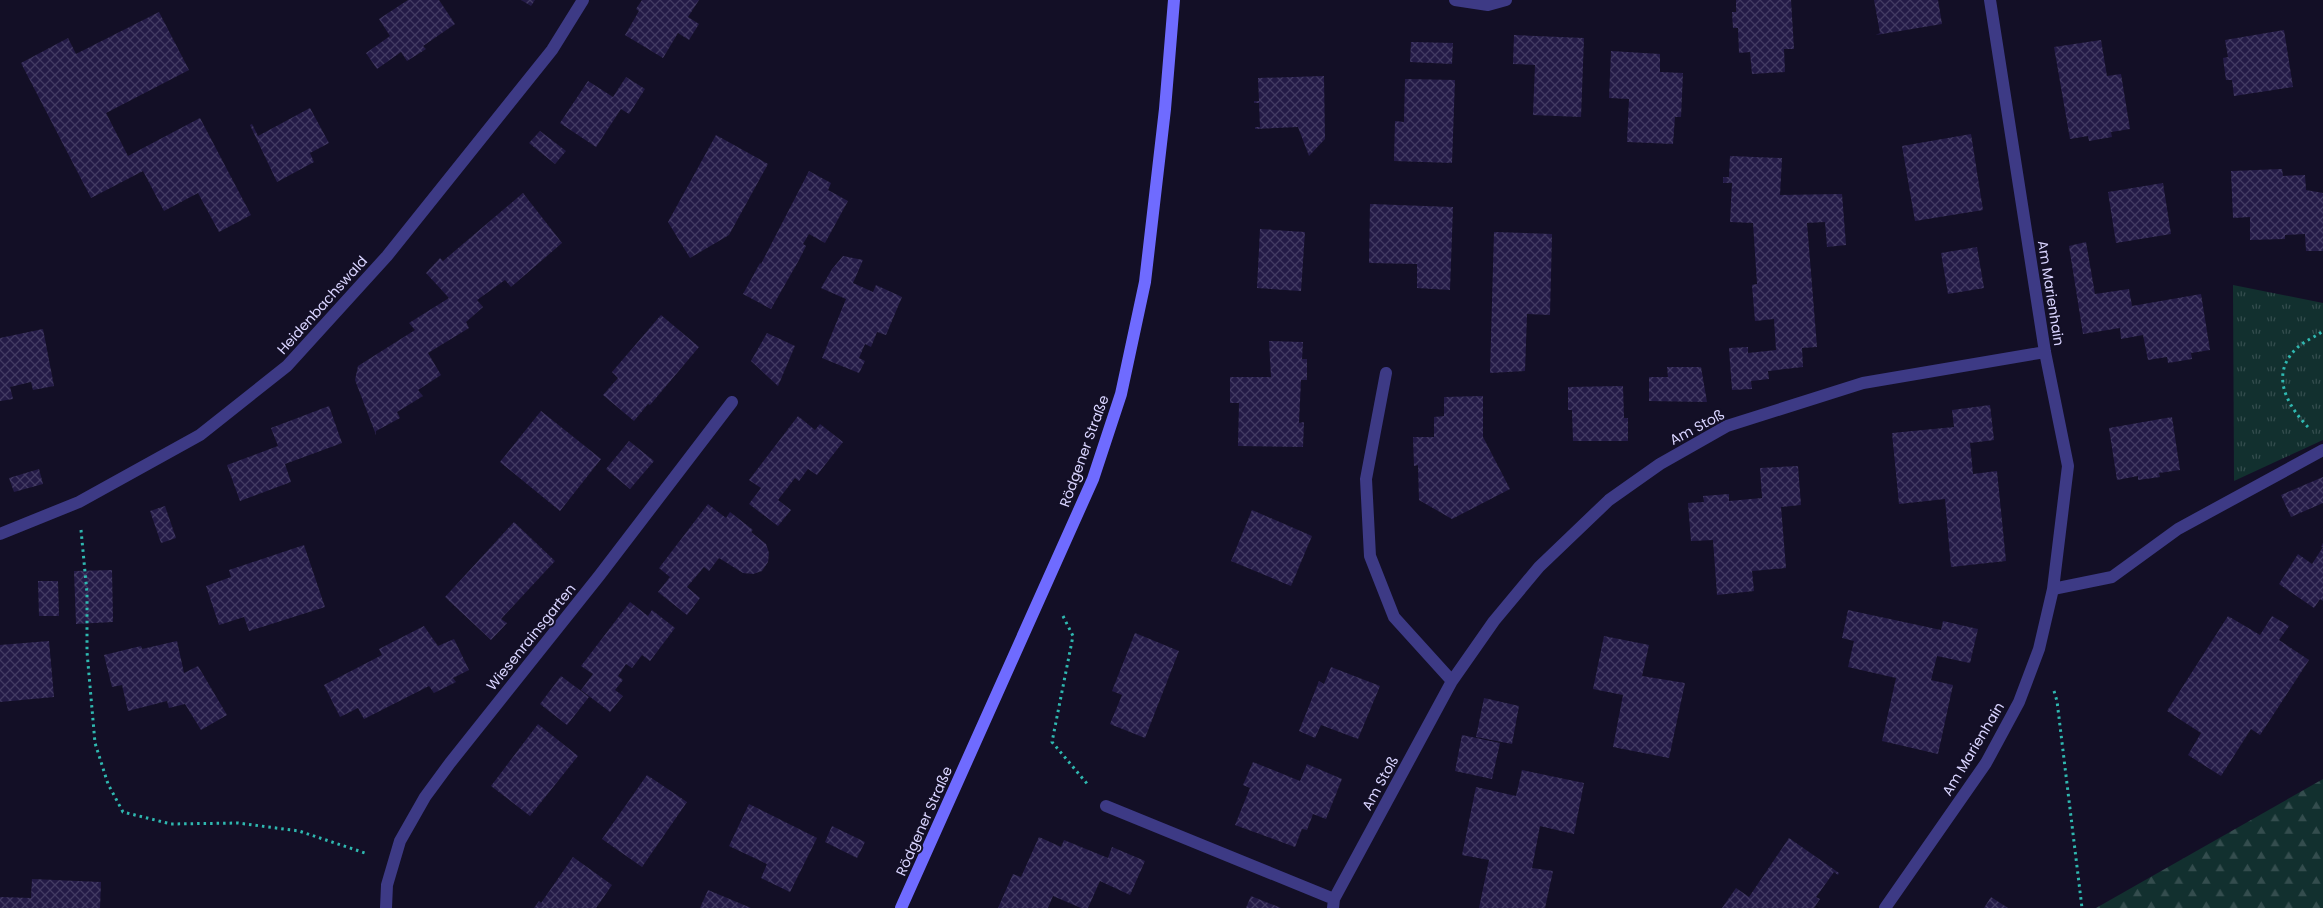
<svg xmlns="http://www.w3.org/2000/svg" width="2323" height="908" viewBox="0 0 2323 908" font-family="Poppins,sans-serif">
<defs>
<pattern id="grass-tufts" width="24" height="20" patternUnits="userSpaceOnUse" patternTransform="scale(1.25)"><rect width="24" height="20" fill="#12302f"/><path d="M3 7l-1-3M5 7V3M7 7l1-3M15 17l-1-3M17 17v-4M19 17l1-3" fill="none" stroke="#344d4e"/></pattern>
<pattern id="forest-firs" width="22" height="20" patternUnits="userSpaceOnUse" patternTransform="scale(1.25)"><rect width="22" height="20" fill="#12302f"/><path d="M5 1l3.5 6h-7zM16 11l3.5 6h-7z" fill="#344d4e"/></pattern>
<pattern id="building-cross-hatch" width="8" height="8" patternUnits="userSpaceOnUse" patternTransform="scale(1.25)"><rect width="8" height="8" fill="#241b47"/><path d="M0 0l8 8M0 8l8-8" fill="none" stroke="#433b63"/></pattern>
</defs>
<rect width="100%" height="100%" fill="#130f26"/>
<path fill="url(#grass-tufts)" d="M2233,285L2323,303V440L2234,481Z"/>
<path fill="url(#forest-firs)" d="M2323,779V908H2096Z"/>
<path fill="url(#building-cross-hatch)" d="M408,0H439L455,24L423,46L426,49L407,61L401,52L377,69L366,53L390,36L379,19Z
M521,0H535L531,6Z
M642,0H699L688,17L699,24L689,40L678,33L663,58L625,35L639,11L636,9Z
M1736,0H1791L1794,49H1784L1785,72L1752,74L1750,52L1739,53L1738,28H1733L1732,12H1736Z
M1874,0H1938L1942,24L1876,35L1880,33Z
M159,12L189,70L106,113L128,156L200,118L251,215L219,232L198,193L164,211L143,171L91,198L21,63L68,38L76,54Z
M2284,30L2293,87L2234,96L2232,80H2226L2223,58L2228,57L2225,40Z
M1514,35L1584,38L1581,117L1533,115L1535,65L1513,64Z
M2101,40L2107,76L2121,74L2130,129L2111,132L2112,137L2089,141L2088,136L2070,139L2054,47Z
M1411,42L1453,43L1452,64L1410,62Z
M1611,51L1660,54V72L1683,73L1681,117H1675L1673,144L1627,142L1629,99L1609,98Z
M1324,76L1325,139L1309,156L1298,127L1255,129V127H1260L1259,103H1254V101H1259L1258,78Z
M626,77L645,89L629,114L621,109L596,147L560,123L588,81L613,97Z
M1405,79L1455,80L1452,163L1394,161L1395,121L1404,122Z
M310,108L329,143L310,153L314,162L277,182L250,125L252,124L258,136Z
M540,131L566,151L555,164L529,143Z
M1971,134L1983,210L1915,221L1902,146Z
M716,135L768,164L729,235L690,258L668,222Z
M1730,156L1782,158L1780,195L1842,194L1846,245L1827,247L1825,222L1807,223L1817,347L1802,348L1803,367L1768,371L1769,379L1751,381L1752,389L1732,390L1729,348L1748,347V353L1776,350L1774,319L1755,321L1752,285L1757,284L1753,223L1730,222L1732,183H1723V177H1729Z
M2282,169L2283,176L2305,175L2306,190L2323,193V251H2306L2305,234L2285,235V239L2250,240V217L2233,218L2231,171Z
M809,171L831,183L828,190L848,201L825,243L809,234L803,244L806,246L799,260L771,309L743,294L760,263L761,264Z
M2163,183L2171,234L2116,243L2108,192Z
M523,193L562,243L511,287L505,280L477,300L483,307L466,322L469,328L428,353L441,375L418,390L423,396L397,412L400,418L376,431V435L355,380L358,366L415,330L409,323L449,298L426,273L440,258L443,261Z
M1370,204L1453,207L1450,290L1417,288V264L1369,263Z
M1260,229L1305,232L1301,291L1257,288Z
M1494,232L1552,234L1550,315L1527,314L1525,371L1490,373Z
M2086,242L2095,294L2129,289L2132,306L2201,294L2210,350L2191,353L2192,359L2168,363L2167,357L2148,360L2143,335L2121,339L2120,328L2083,334L2069,246Z
M1977,247L1984,288L1948,294L1941,253Z
M843,256L863,260L853,283L873,292L876,285L902,297L886,335L877,332L871,347L865,344L859,358L865,361L859,373L822,358L846,299L821,288L832,269Z
M661,315L699,347L650,405L648,404L634,421L603,395L618,378L612,372Z
M43,329L54,386L33,390L31,382L10,387L13,399L0,401V338Z
M767,333L795,346L778,386L751,361Z
M1269,341L1303,342L1302,359H1307V380H1301L1299,423L1304,422L1303,447L1238,446L1239,403H1230V377H1271Z
M1667,367H1701L1707,402L1649,401V377H1668Z
M1623,386L1624,418H1628V441H1573L1572,410H1568V387Z
M1483,396V437L1510,489L1452,519L1419,500L1418,465L1414,466L1413,437H1434V417L1444,416V397Z
M1990,405L1994,440L1970,443L1973,474L1997,471L2006,561L1951,567L1945,499L1899,504L1892,433L1954,427L1952,410Z
M329,406L342,443L285,464L291,482L240,501L227,465L278,446L271,428Z
M541,411L601,459L560,511L500,462Z
M798,416L815,430L820,424L843,442L817,475L808,469L799,481L795,478L778,500L791,510L778,526L749,504L761,488L749,480Z
M2172,417L2180,470L2159,473L2160,477L2138,480V476L2117,480L2109,428Z
M629,441L654,461L630,489L606,469Z
M1798,466L1801,505L1781,507L1786,568L1752,571L1754,591L1717,595L1713,540L1691,541L1688,503L1704,502L1703,496L1729,494V501L1762,498L1760,468Z
M39,469L43,484L14,492L9,478Z
M2323,477V503L2291,517L2281,495Z
M708,504L726,518L730,512L753,530L751,532L766,544L769,553L768,562L762,571L753,574L743,573L719,558L709,571L704,567L687,587L700,598L687,615L658,592L670,577L659,568Z
M165,506L176,538L161,543L150,511Z
M1252,510L1312,536L1291,586L1231,561Z
M514,522L555,561L501,619L507,623L491,640L445,597Z
M2323,543V601L2320,599L2314,608L2279,584L2298,554L2312,564L2323,547H2321Z
M304,545L325,607L249,631L244,617L219,625L206,586L231,577L229,570Z
M112,570L113,622L76,624L74,571Z
M38,581H58L59,616H39Z
M630,602L648,616L652,610L675,628L650,661L642,655L632,668L626,664L618,676L623,680L615,690L623,696L610,712L581,690L593,674L581,666Z
M1848,610L1941,630L1943,621L1978,629L1970,663L1937,656L1931,680L1953,685L1938,754L1882,741L1896,678L1848,667L1854,641L1842,638Z
M2228,616L2260,635L2272,616L2289,626L2279,640L2309,660L2260,735L2251,729L2221,776L2188,755L2201,733L2167,711Z
M424,626L438,646L454,639L469,670L453,678L456,682L434,693L429,686L364,719L358,708L340,717L324,685L382,655L379,649Z
M1135,633L1179,651L1145,738L1110,724L1122,695L1112,691Z
M1604,636L1649,645L1642,676L1685,683L1669,758L1613,747L1623,695L1593,689Z
M49,641L54,697L0,702V645Z
M177,641L184,673L198,666L227,715L201,730L185,704L169,708L167,701L128,711L122,685L112,687L104,655L141,646L142,649Z
M1331,667L1380,686L1358,739L1321,725L1315,738L1299,731L1319,681L1324,684Z
M561,676L589,697L567,725L540,704Z
M1484,698L1519,706L1512,744L1476,737Z
M538,724L578,756L530,816L491,786Z
M1462,735L1500,743L1492,779L1455,771Z
M1253,762L1300,781L1307,764L1342,779L1326,819L1313,814L1307,830L1302,829L1295,847L1235,825L1250,788L1243,785Z
M1522,770L1584,783L1574,834L1540,826L1532,868L1553,871L1545,908H1479L1489,860L1462,855L1476,787L1516,796Z
M647,775L687,802L642,867L602,839Z
M749,804L817,838L790,892L761,878L767,864L729,846Z
M832,826L865,842L857,858L825,842Z
M1039,837L1061,847L1064,840L1108,858L1112,847L1145,861L1130,895L1100,881L1088,908H1081L1053,896L1048,908H998L1013,874L1021,877Z
M1789,838L1839,873L1838,875L1834,872L1816,897L1820,899L1814,908H1722L1736,888L1749,897Z
M573,857L612,885L596,908H534L539,901L541,903Z
M32,879L101,882L100,908H0V897L31,898Z
M708,890L751,908H700Z
M1251,896L1281,908H1246Z
M1991,897L2008,908H1984Z"/>
<g fill="none" stroke-linecap="round" stroke-linejoin="round">
<path stroke="#2fb8b0" stroke-width="3" stroke-dasharray="2.5 4" stroke-linecap="butt" d="M2308,427C2287,405 2269,374 2297,348C2304,341 2315,337 2323,331
M81,530L87,593V652L95,743L108,784L123,812L171,824L238,823L299,831L368,854
M1063,616L1073,636L1052,742L1089,786
M2054,691L2057,701L2082,908"/>
<path stroke="#3d3a85" stroke-width="12" d="M1455,0L1488,5L1506,0
M1386,373L1366,479L1370,556L1394,617L1452,681
M0,534L79,502L200,435L287,366L387,256L552,50L583,0
M2053,589L2112,577L2178,529L2323,450
M1106,806L1334,899
M386,908L387,885L400,841L425,797L450,763L599,576L732,402
M1333,908L1334,899L1452,681L1494,621L1539,567L1609,500L1660,464L1727,426L1863,383L2045,352
M1885,908L1986,763L2019,702L2039,649L2053,589L2068,466L2045,352L1990,0"/>
<path stroke="#6f6bff" stroke-width="12" d="M901,908L1093,479L1121,394L1145,282L1165,109L1174,0"/>
</g>
<g text-anchor="middle" dominant-baseline="central" stroke-width="4" stroke-linejoin="round" paint-order="stroke">
<g font-size="14" fill="#d9d4ff" stroke="#130f26">
<text transform="translate(2051 293) rotate(81)">Am Marienhain</text>
<text transform="translate(322 305) rotate(-48)">Heidenbachswald</text>
<text transform="translate(1697 427) rotate(-28)">Am Stoß</text>
<text transform="translate(1084 451) rotate(-70)">Rödgener Straße</text>
<text transform="translate(531 637) rotate(-51)">Wiesenrainsgarten</text>
<text transform="translate(1973 749) rotate(-59)">Am Marienhain</text>
<text transform="translate(1380 783) rotate(-61)">Am Stoß</text>
<text transform="translate(924 821) rotate(-66)">Rödgener Straße</text>
</g>
</g>
</svg>
